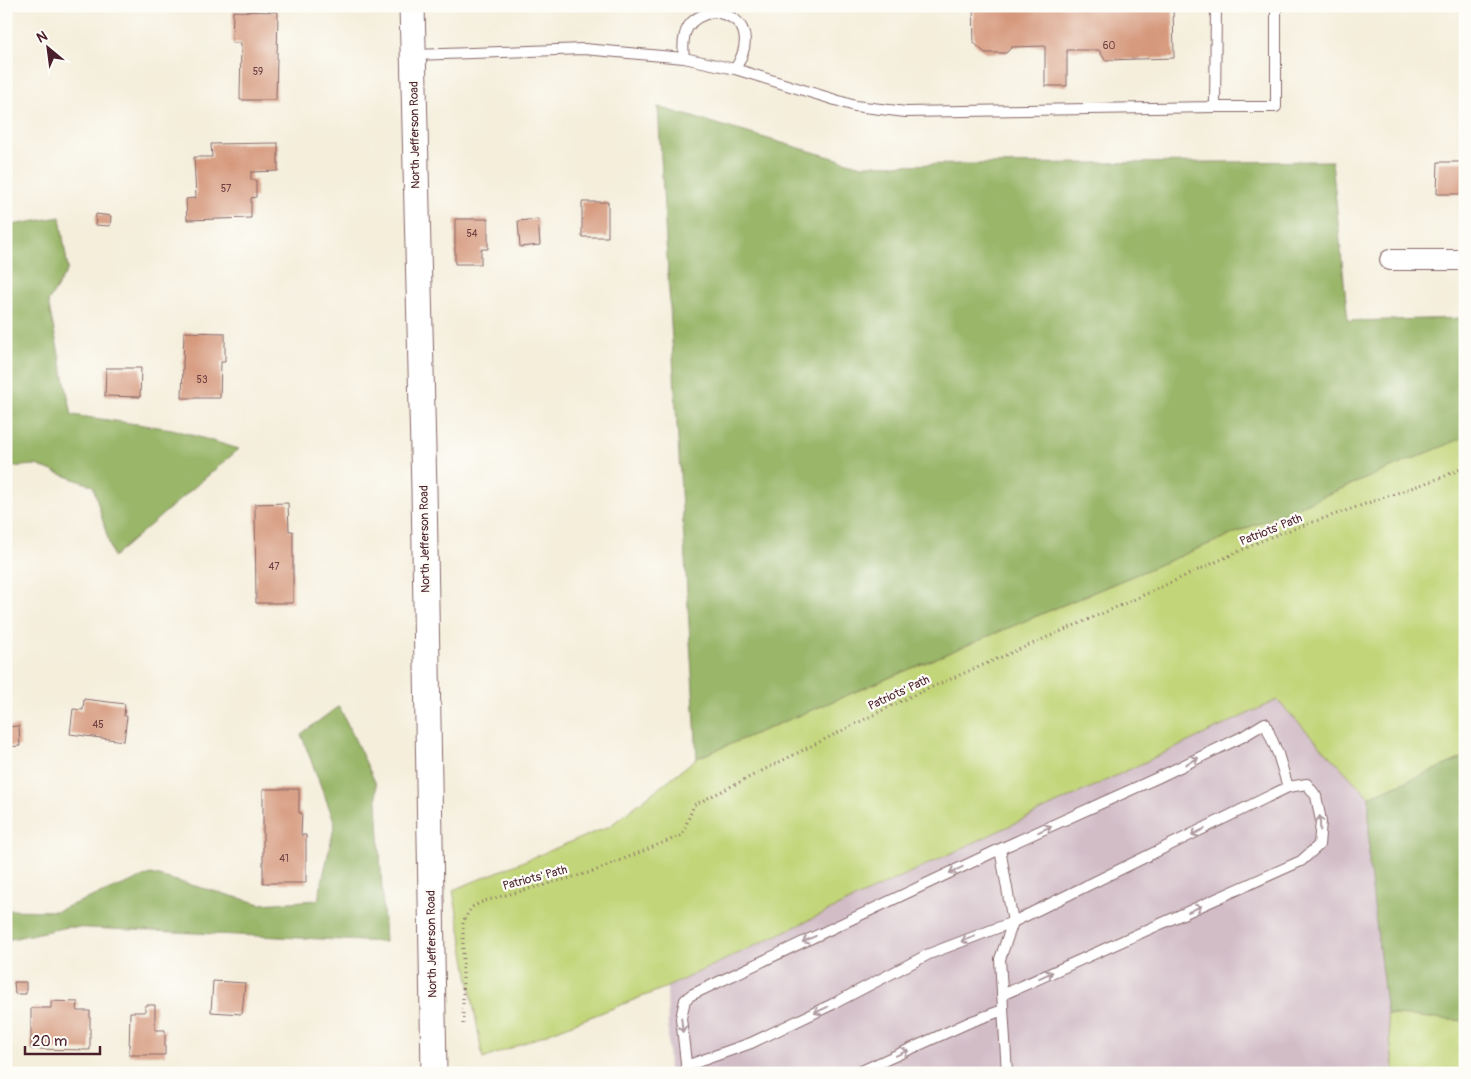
<svg xmlns="http://www.w3.org/2000/svg" width="1471" height="1079" viewBox="0 0 1471 1079" font-family="Pangolin,sans-serif">
<rect width="100%" height="100%" fill="#fdfcf7"/>
<filter id="ink" filterUnits="userSpaceOnUse"><feTurbulence type="fractalNoise" baseFrequency=".02" numOctaves="2"/><feDisplacementMap in="SourceGraphic" scale="10" xChannelSelector="R" yChannelSelector="G"/><feConvolveMatrix kernelMatrix="1 2 1 2 8 2 1 2 1" color-interpolation-filters="sRGB"/></filter>
<filter id="wash" filterUnits="userSpaceOnUse"><feTurbulence type="fractalNoise" baseFrequency=".0096" numOctaves="4" result="noise"/><feDisplacementMap in="SourceGraphic" scale="20" xChannelSelector="R" yChannelSelector="G"/><feGaussianBlur stdDeviation="1.12" result="paint"/><feColorMatrix in="noise" values="0 0 0 0 0 0 0 0 0 0 0 0 0 0 0 0 0 1.4 0 .05"/><feComposite in="paint" operator="in"/></filter>
<g filter="url(#wash)">
<rect width="100%" height="100%" fill="#f4eedb"/>
<path fill="#d2bdc7" d="M1277,700L1369,797V864L1394,1073H669L667,987Z"/>
<path fill="#c2d579" stroke="#867a52" d="M1465,437V757L1369,797L1277,700L667,987L483,1059L453,890L610,826L697,758Z
M1387,1014L1465,1021V1073H1394Z"/>
<path fill="#99b669" stroke="#726a4a" d="M658,107L858,165L1332,161L1348,321L1465,318V437L697,758Z
M60,217L68,269L48,302L72,415L172,429L239,449L113,557L93,486L36,465L6,467V226Z
M339,706L376,784L385,942L67,927L6,940V910L56,911L151,874L261,904L318,900L335,823L301,734Z
M1465,757V1021L1387,1014L1369,864V797Z"/>
<g id="blocks">
<path fill="#d5987b" d="M973,6H1173L1174,58L1105,60L1099,50H1067V86H1045V46L1012,47L1006,53H985L974,43Z
M233,11L278,12L276,100H240L241,43H232Z
M278,143V171L251,172V180H256V197L251,198V218L187,220L186,199L196,198L194,157H212L211,144Z
M1438,162H1465V194H1437Z
M582,202H608V237H582Z
M96,214L111,216L110,226L95,225Z
M455,219H488V249H481V264H455Z
M538,219L540,245L520,247L518,221Z
M184,332L225,333V362H221L220,398H182Z
M106,368H141L140,397L105,396Z
M288,503L289,531H293V603H256L255,504Z
M84,699L125,704L124,716H127L124,741L70,734L73,709L83,710Z
M19,726L20,746L6,747V727Z
M263,789H299V813H302L301,835H306V883H263Z
M213,981L245,983L242,1014L211,1012Z
M14,982H26V994H15Z
M51,1001L78,1002L77,1011H90V1050L31,1049V1008H51Z
M145,1005H155V1030H165V1055H129L130,1012H145Z"/>
</g>
</g>
<g filter="url(#ink)">
<use href="#blocks" fill-opacity="0" stroke="#866769" stroke-width="1"/>
<g fill="none" stroke-linecap="round" stroke-linejoin="round">
<defs>
<path id="service" d="M714,12C748,17 752,42 735,69L684,58C681,33 687,17 714,12Z
M414,55L584,49L684,58
M735,69L855,106L906,112L1215,107L1216,6
M1215,107H1276V6
M1000,849L1013,922L1000,959L1007,1073
M686,1066L751,1043L833,1004L929,954L1013,922L1288,787L1307,784L1316,796L1321,821L1319,845L1301,861L1002,995
M687,1072L681,1018L685,1000L691,995L1000,849L1157,778L1242,737L1265,723L1278,754L1288,787
M857,1073L970,1022L1003,1010"/>
<path id="minor" d="M1390,260H1465"/>
<path id="tertiary" d="M412,6L424,490L434,1073"/>
</defs>
<use href="#service" stroke="#866769" stroke-width="12"/>
<use href="#minor" stroke="#866769" stroke-width="22"/>
<use href="#tertiary" stroke="#866769" stroke-width="27"/>
<path stroke="#866769" stroke-width="3" stroke-dasharray="1 4" stroke-linecap="butt" d="M463,1024V921L472,907L484,901L592,872L682,835L694,805L909,697L1124,604L1270,537L1443,477L1465,467"/>
<use href="#service" stroke="#fff" stroke-width="10"/>
<use href="#minor" stroke="#fff" stroke-width="20"/>
<use href="#tertiary" stroke="#fff" stroke-width="25"/>
</g>
<defs><path id="oneway-shaft" d="M-6 0H5M1.5-3L5.5 0L1.5 3" fill="none" stroke-width="1.6" stroke-linecap="round" stroke-linejoin="round" transform="scale(1.25)"/></defs>
<g stroke="#ae9aa0">
<use href="#oneway-shaft" transform="translate(1192 761) rotate(-27)"/>
<use href="#oneway-shaft" transform="translate(1320 823) rotate(-92)"/>
<use href="#oneway-shaft" transform="translate(1045 829) rotate(-25)"/>
<use href="#oneway-shaft" transform="translate(1198 832) rotate(154)"/>
<use href="#oneway-shaft" transform="translate(956 870) rotate(155)"/>
<use href="#oneway-shaft" transform="translate(1195 909) rotate(-24)"/>
<use href="#oneway-shaft" transform="translate(809 939) rotate(155)"/>
<use href="#oneway-shaft" transform="translate(968 939) rotate(159)"/>
<use href="#oneway-shaft" transform="translate(1046 975) rotate(-24)"/>
<use href="#oneway-shaft" transform="translate(821 1010) rotate(155)"/>
<use href="#oneway-shaft" transform="translate(682 1025) rotate(84)"/>
<use href="#oneway-shaft" transform="translate(902 1053) rotate(-24)"/>
</g>
</g>
<g text-anchor="middle" dominant-baseline="central" stroke-width="4.5" stroke-linejoin="round" paint-order="stroke">
<g font-size="10" fill="#6d3d3f">
<text x="1109" y="46">60</text>
<text x="258" y="72">59</text>
<text x="226" y="189">57</text>
<text x="472" y="234">54</text>
<text x="202" y="380">53</text>
<text x="274" y="567">47</text>
<text x="98" y="725">45</text>
<text x="284" y="859">41</text>
</g>
<g font-size="12" fill="#4a1f2b" stroke="#fdfcf7">
<text transform="translate(415 135) rotate(-91)">North Jefferson Road</text>
<text transform="translate(1271 530) rotate(-22)">Patriots' Path</text>
<text transform="translate(425 539) rotate(-91)">North Jefferson Road</text>
<text transform="translate(899 693) rotate(-25)">Patriots' Path</text>
<text transform="translate(535 878) rotate(-15)">Patriots' Path</text>
<text transform="translate(432 944) rotate(-91)">North Jefferson Road</text>
</g>
</g>
<rect width="1471" height="1079" fill="none" stroke="#fdfcf7" stroke-width="25"/>
<g transform="translate(48 48) rotate(331)" stroke="#fdfcf7" stroke-width="4" paint-order="stroke">
<path d="M0-4L9 19L0 12L-9 19Z" fill="#4a1f2b"/>
<text y="-8" font-size="14" font-weight="bold" text-anchor="middle" fill="#4a1f2b">N</text>
</g>
<path d="M25 1046v8h75v-8" fill="none" stroke="#4a1f2b" stroke-width="2.5"/>
<text x="32" y="1046" font-size="15" fill="#4a1f2b" stroke="#fdfcf7" stroke-width="4" paint-order="stroke">20 m</text>
</svg>
